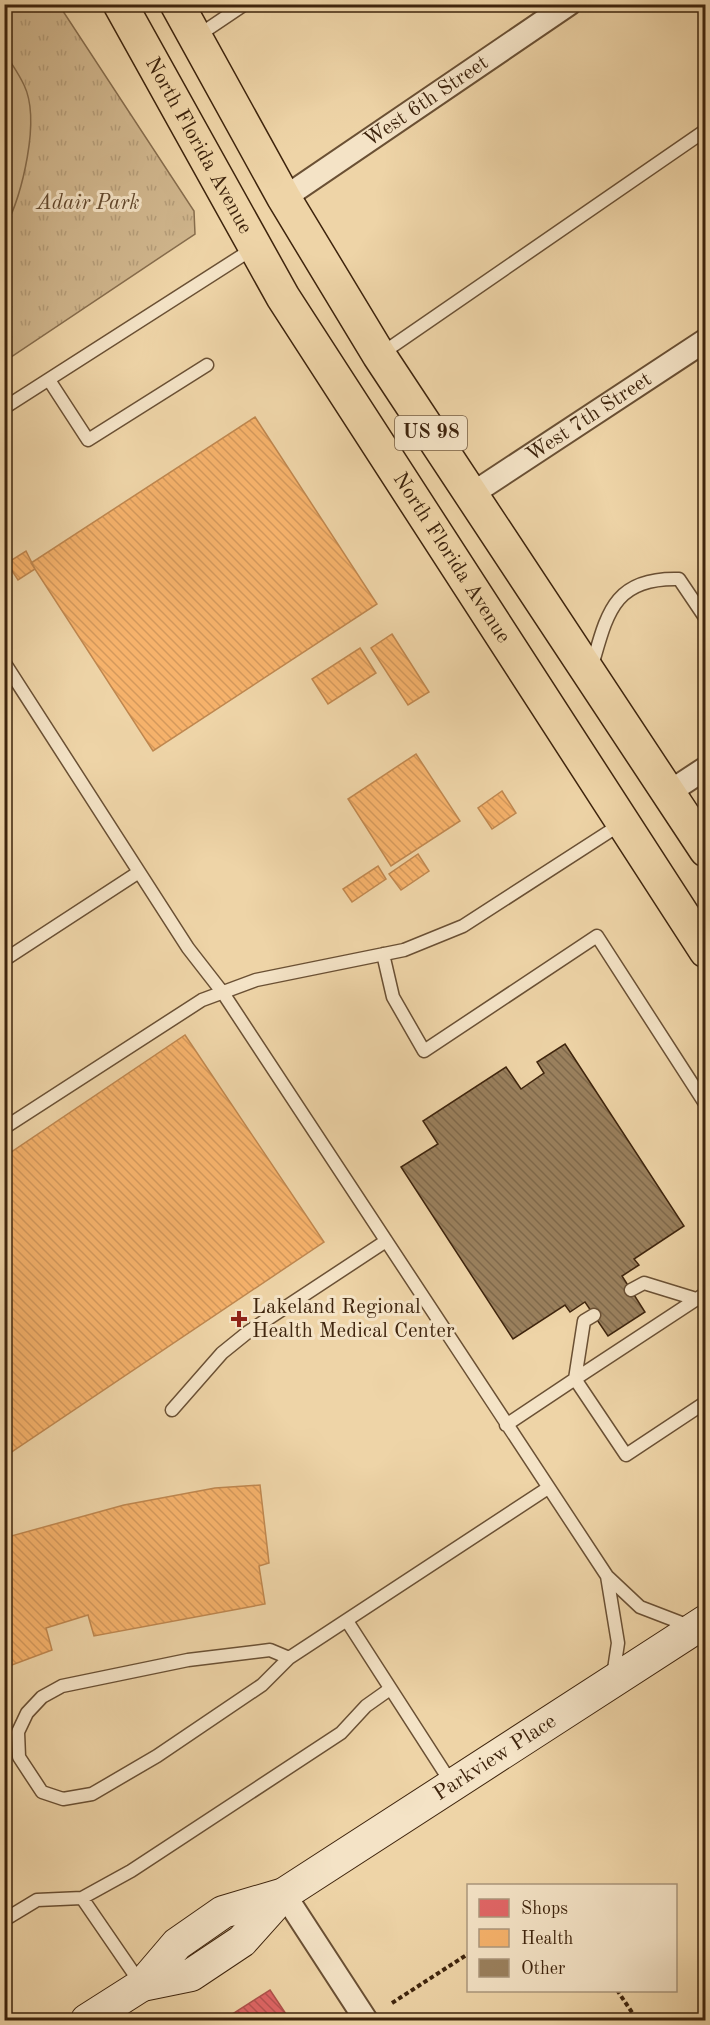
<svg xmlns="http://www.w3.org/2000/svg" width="710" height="2025" viewBox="0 0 710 2025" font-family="'Old Standard TT',serif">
<defs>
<pattern id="park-tufts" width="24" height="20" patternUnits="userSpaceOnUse" patternTransform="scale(1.5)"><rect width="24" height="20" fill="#d0b68d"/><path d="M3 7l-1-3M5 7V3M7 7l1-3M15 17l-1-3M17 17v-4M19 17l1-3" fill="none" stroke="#b49c78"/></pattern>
<pattern id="shops-back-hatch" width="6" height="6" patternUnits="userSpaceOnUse" patternTransform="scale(1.5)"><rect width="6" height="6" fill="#e06666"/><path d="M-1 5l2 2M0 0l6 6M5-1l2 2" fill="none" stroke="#b75452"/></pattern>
<pattern id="health-back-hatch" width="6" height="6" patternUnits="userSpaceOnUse" patternTransform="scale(1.5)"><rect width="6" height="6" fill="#f6b26b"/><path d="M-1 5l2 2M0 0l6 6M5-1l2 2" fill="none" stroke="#d4995c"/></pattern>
<pattern id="building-back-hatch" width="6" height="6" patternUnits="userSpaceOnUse" patternTransform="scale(1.5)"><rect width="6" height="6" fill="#9a805d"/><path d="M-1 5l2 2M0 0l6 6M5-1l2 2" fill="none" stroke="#7f694b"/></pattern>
</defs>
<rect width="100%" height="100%" fill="#eed4a7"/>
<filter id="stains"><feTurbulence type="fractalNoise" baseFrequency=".00333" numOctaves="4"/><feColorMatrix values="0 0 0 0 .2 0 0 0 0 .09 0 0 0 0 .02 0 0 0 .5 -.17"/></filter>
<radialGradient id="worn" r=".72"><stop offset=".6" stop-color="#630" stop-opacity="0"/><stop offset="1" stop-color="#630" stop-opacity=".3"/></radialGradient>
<path fill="url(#park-tufts)" stroke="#876d4d" stroke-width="1.5" d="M5,5H59L194,211L195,234L5,361Z"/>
<path fill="#d0b68d" stroke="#876d4d" stroke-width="1.5" d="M5,53C11,63 19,74 24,85C41,120 22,195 5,228Z"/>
<path fill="url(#shops-back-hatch)" stroke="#af524b" stroke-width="1.5" d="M270,1990L290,2020H223Z"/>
<path fill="url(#health-back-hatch)" stroke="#bf874f" stroke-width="1.5" d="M255,417L377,604L153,751L31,563Z
M26,551L35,569L18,580L7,563Z
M392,634L429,692L408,705L371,648Z
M360,648L376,673L328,704L312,679Z
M416,754L460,821L391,866L348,799Z
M502,791L516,813L492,829L478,808Z
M418,854L429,871L401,890L389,874Z
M378,866L386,879L352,902L343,889Z
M185,1035L324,1242L4,1457V1157Z
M260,1485L269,1563L259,1566L265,1604L94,1636L88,1615L46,1628L52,1650L4,1668V1538L124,1505L215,1488Z"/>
<path fill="url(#building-back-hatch)" stroke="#3e240d" stroke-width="1.5" d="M565,1044L684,1226L634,1259L639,1265L622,1276L645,1312L608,1336L585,1302L570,1312L565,1305L513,1339L401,1167L438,1144L423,1121L506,1067L521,1089L544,1073L537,1062Z"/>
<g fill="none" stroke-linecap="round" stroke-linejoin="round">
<defs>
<path id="lane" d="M196,37L245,4
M381,354L706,130
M49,380L88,440L207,365
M4,408L254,248
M4,662L188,948L223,993L607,1576L640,1607L692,1627
M591,669C607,615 612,577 679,579L706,619
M383,954L393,997L424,1051L597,936L706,1105
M4,960L139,872
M4,1128L202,1000L256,980L404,950L463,926L621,824
M631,1290L644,1283L696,1299
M575,1379L706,1293
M575,1379L584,1321L594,1315
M172,1410L222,1353L248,1332L386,1241
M506,1425L575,1379L626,1455L706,1402
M607,1576L618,1643L613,1676
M347,1621L452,1784
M270,1650L289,1658L262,1685L157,1756L92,1794L63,1799L42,1792L19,1757L18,1732L27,1713L42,1697L62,1686L188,1660Z
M289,1658L548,1488
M82,1898L141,1984
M4,1920L37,1900L82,1898L131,1871L341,1733L366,1706L390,1689"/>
<g id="street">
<path id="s1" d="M284,198L569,4"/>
<path id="s2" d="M472,494L706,340"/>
<path d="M668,793L706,768"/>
<path d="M284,1894L366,2020"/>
</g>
<g id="secondary">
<path d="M142,1985L191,1975L242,1941L284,1894"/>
<path id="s3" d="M87,2020L142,1985L177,1944L223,1912L284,1894L706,1621"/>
</g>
<g id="primary">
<path id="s4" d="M120,4L283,297L706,951"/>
<path d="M177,4L284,198L379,355L706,850"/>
</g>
</defs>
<use href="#lane" stroke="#6a5034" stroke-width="15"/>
<use href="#street" stroke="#6a5034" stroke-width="26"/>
<use href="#secondary" stroke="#3e240d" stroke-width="34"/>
<use href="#primary" stroke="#3e240d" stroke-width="36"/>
<path stroke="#3e240d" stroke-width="4" stroke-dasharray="4.5 3" stroke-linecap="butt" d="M617,1990L637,2020
M392,2003L468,1954"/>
<use href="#lane" stroke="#f4e3c6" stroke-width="12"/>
<use href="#street" stroke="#f4e3c6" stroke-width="22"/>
<use href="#secondary" stroke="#f4e3c6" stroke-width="32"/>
<use href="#primary" stroke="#eed4a7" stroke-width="33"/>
</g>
<path fill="#8f2418" stroke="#f4e3c6" stroke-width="2" d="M236 1310h6v6h6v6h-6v6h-6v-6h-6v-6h6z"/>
<g text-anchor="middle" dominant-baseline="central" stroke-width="6" stroke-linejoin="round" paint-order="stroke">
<rect fill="#f4e3c6" stroke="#755d44" stroke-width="1.5" x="395" y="416" width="72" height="34" rx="4.5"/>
<g font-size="20" font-weight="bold" fill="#3e240d">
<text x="431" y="433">US 98</text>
</g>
<g font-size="21" fill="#3e240d" stroke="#f4e3c6">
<text stroke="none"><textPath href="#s1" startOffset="172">West 6th Street</textPath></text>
<text stroke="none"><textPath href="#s4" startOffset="162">North Florida Avenue</textPath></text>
<text stroke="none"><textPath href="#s2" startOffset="140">West 7th Street</textPath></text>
<text stroke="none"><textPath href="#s4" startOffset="646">North Florida Avenue</textPath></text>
<text stroke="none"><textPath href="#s3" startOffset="490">Parkview Place</textPath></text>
</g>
<g font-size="21" font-style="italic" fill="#62482d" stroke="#f4e3c6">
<text x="88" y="203">Adair Park</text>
</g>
<g font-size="21" fill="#3e240d" stroke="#f4e3c6" text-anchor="start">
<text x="252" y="1307">Lakeland Regional<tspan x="252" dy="24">Health Medical Center</tspan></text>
</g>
</g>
<rect width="710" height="2025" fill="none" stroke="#eed4a7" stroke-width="24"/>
<rect x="6" y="6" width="698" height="2013" fill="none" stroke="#3e240d" stroke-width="3"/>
<rect x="12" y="12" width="686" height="2001" fill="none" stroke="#3e240d" stroke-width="1.5"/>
<rect x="467" y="1884" width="210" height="108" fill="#f4e3c6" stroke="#ab977c" stroke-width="1.5"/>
<rect x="479" y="1899" width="30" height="18" fill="#e06666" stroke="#ab977c" stroke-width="1.5"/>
<text x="521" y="1914" font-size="18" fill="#3e240d">Shops</text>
<rect x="479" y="1929" width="30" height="18" fill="#f6b26b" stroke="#ab977c" stroke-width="1.5"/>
<text x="521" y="1944" font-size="18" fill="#3e240d">Health</text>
<rect x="479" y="1959" width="30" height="18" fill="#9a805d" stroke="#ab977c" stroke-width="1.5"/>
<text x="521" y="1974" font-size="18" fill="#3e240d">Other</text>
<rect width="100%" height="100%" filter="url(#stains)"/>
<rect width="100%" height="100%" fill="url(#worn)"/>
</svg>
